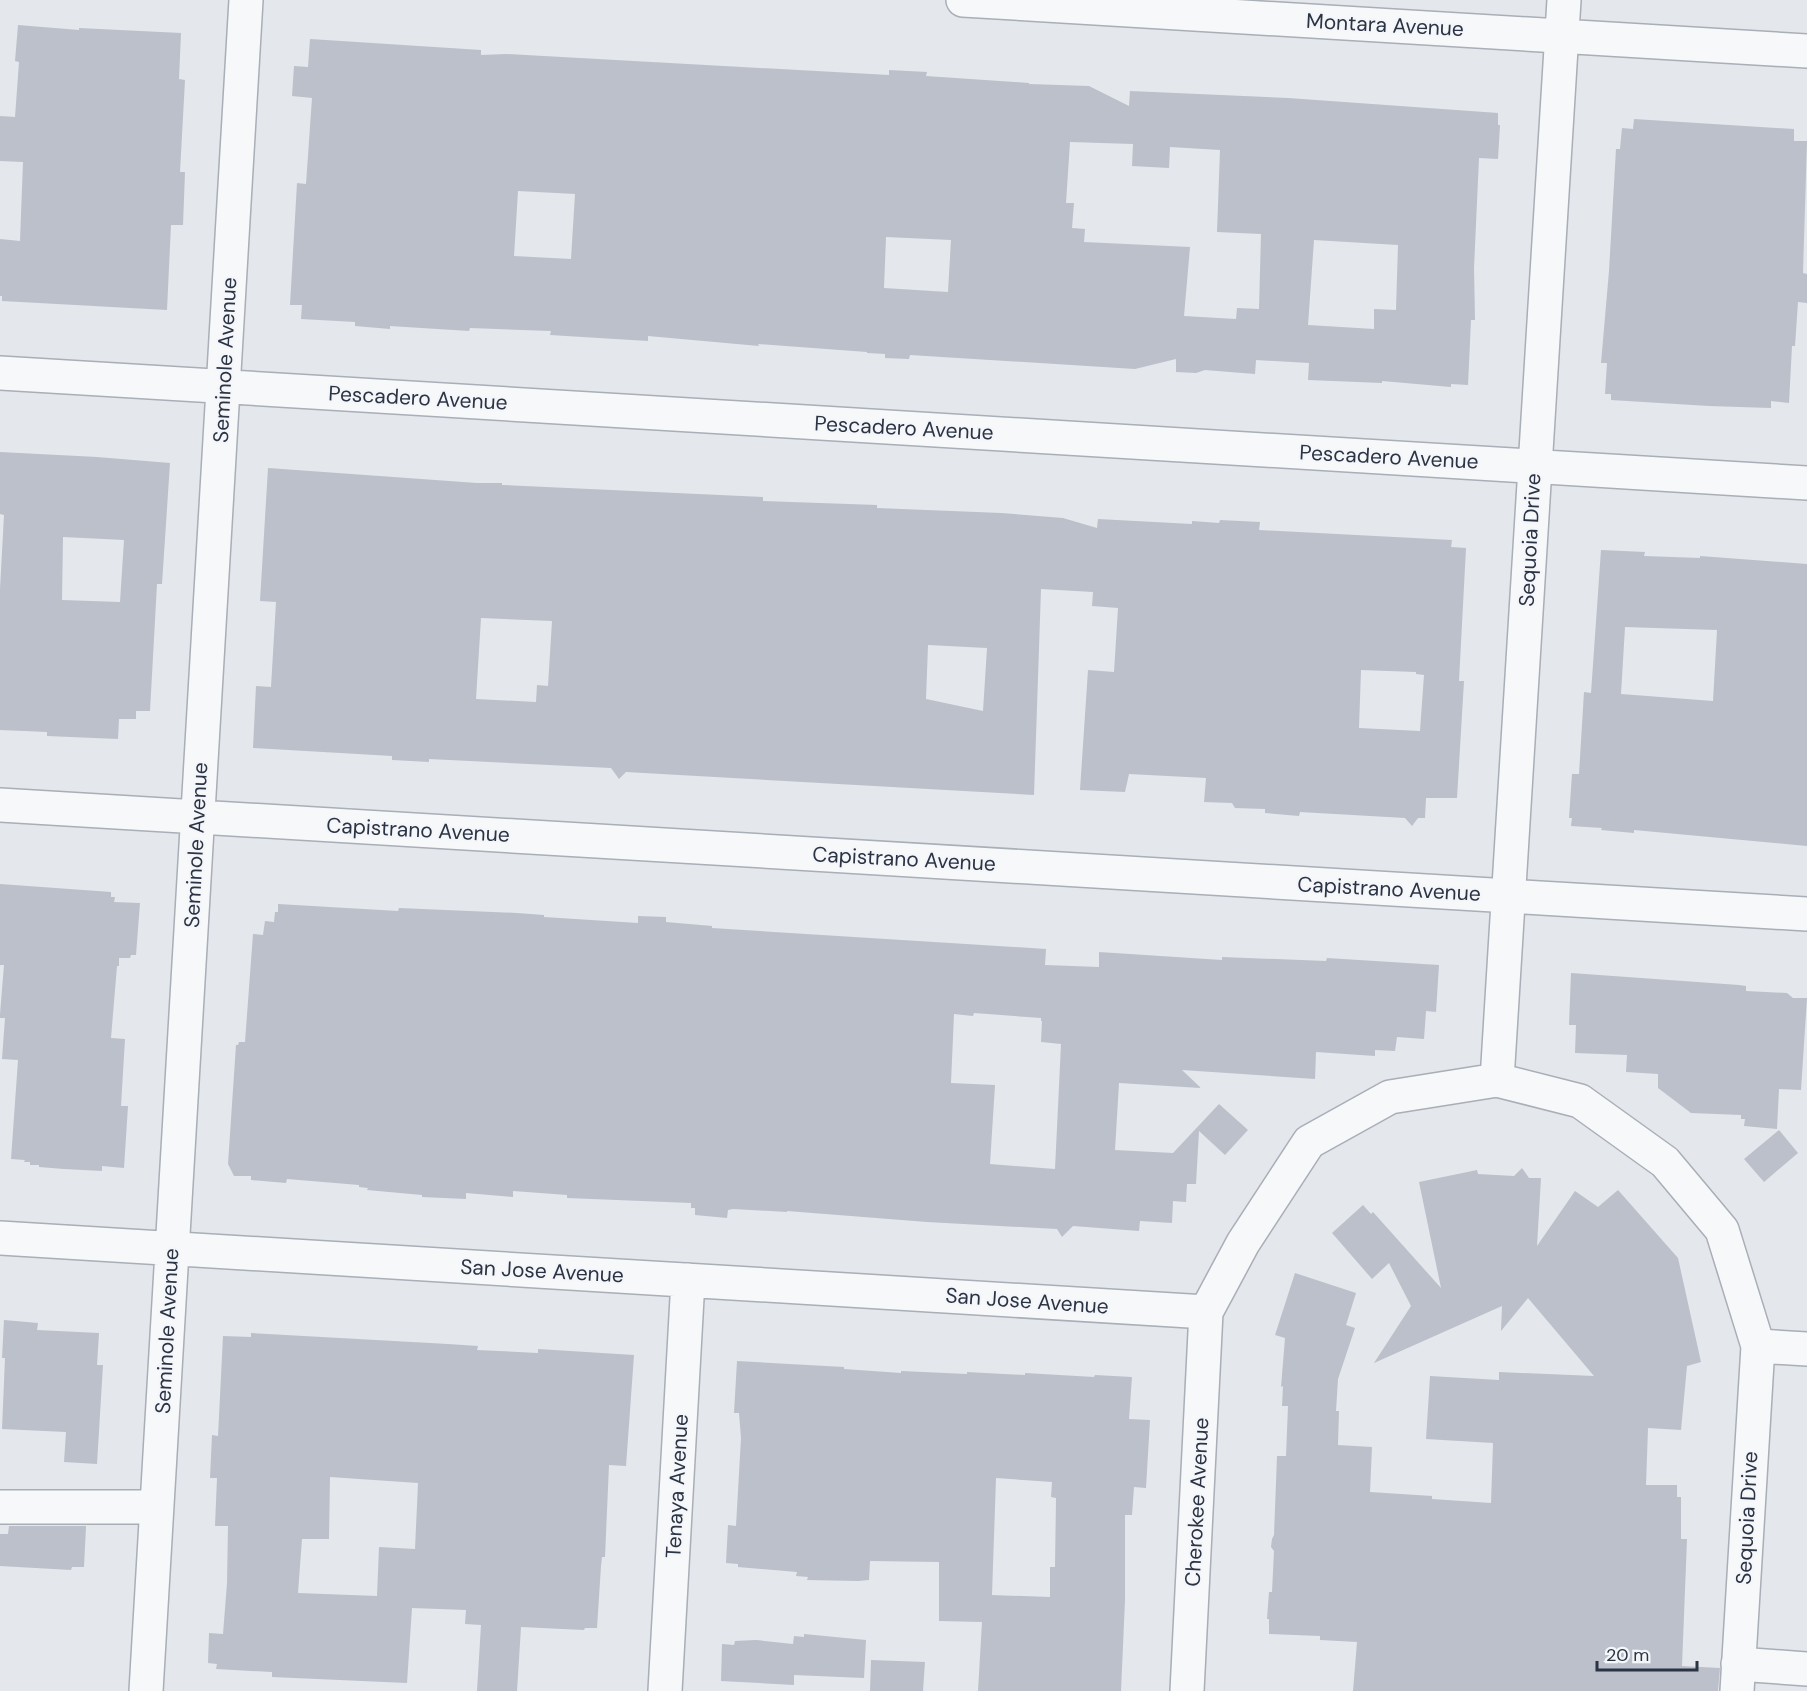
<svg xmlns="http://www.w3.org/2000/svg" width="1807" height="1691" viewBox="0 0 1807 1691" font-family="'DM Sans',sans-serif">
<rect width="100%" height="100%" fill="#e4e7ec"/>
<path fill="#bbc0ca" fill-rule="evenodd" d="M18,25L79,30V28L181,33L179,79L185,80L180,172H185L183,225H171L167,310L2,301V296H0V239L20,241L23,162L0,161V116L15,117L19,62L15,61Z
M310,39L481,50V55L506,54L889,75V70L927,72L926,76L1029,83V84L1089,86L1129,106L1130,91L1288,98L1498,113V125H1500L1498,159L1479,158L1474,268L1475,320H1471L1468,385L1451,384V387L1382,381V383L1308,380L1309,363L1256,360L1255,374L1205,370L1196,373L1176,372V359L1135,369L910,355L909,359L885,358V354L867,353V352L758,344L759,346L648,336V341L550,335L551,331L470,328L469,331L390,326V329L355,326V322L301,319L302,305H290L297,183L306,184L312,98L292,96L294,66L308,67ZM1070,142L1133,144L1132,166L1169,168L1170,147L1220,150L1217,232L1261,234L1259,309L1237,308L1236,319L1184,316L1190,247L1084,242L1085,229L1072,228L1074,203H1066ZM518,191L575,194L571,259L514,256ZM886,237L951,240L948,292L884,288ZM1314,240L1398,245L1396,310L1374,309V329L1308,325Z
M1634,119L1794,129V141H1807L1803,273L1807,274V303L1798,302L1795,346H1792L1789,403L1771,401V408L1709,406L1611,400V394H1605L1607,363H1601L1609,271L1616,149H1620L1622,128L1633,129Z
M0,452L97,457L170,463L162,584H157L150,711H136V719H119L118,739L47,736V732L0,730V589L4,515L0,514ZM63,537L124,540L120,602L62,600Z
M268,468L477,483H502V485L763,497V501L877,505V508L1001,513L1063,518L1097,528L1098,519L1192,524V521L1219,523L1220,520L1260,522L1259,530L1452,540L1451,547L1466,548L1459,681H1464L1457,798H1426L1425,818H1418L1412,826L1405,818L1300,812L1299,816L1265,813V809L1235,808L1232,803L1204,802L1206,778L1129,774L1125,792L1080,790L1088,670L1114,672L1118,608L1092,606L1093,592L1041,589L1034,795L626,772L619,779L611,768L429,759V762L392,760V756L253,748L256,686L271,687L276,602L260,601ZM481,618L552,621L548,686L537,685L536,702L476,699ZM928,645L987,648L983,711L926,699ZM1361,670L1416,672V674L1424,675L1420,731L1359,728Z
M1601,550L1645,552L1644,556L1700,558V556L1807,564V846L1634,830V833L1601,830L1602,828L1571,826L1572,818H1569L1572,774H1579L1584,692L1591,693ZM1625,627L1717,630L1713,701L1621,694Z
M0,884L111,892V897H115L114,902L140,903L136,955H131L130,958H119V966H117L111,1038L125,1039L121,1106H128L124,1168L102,1166V1171L64,1169L39,1167V1165H30V1162H24L25,1160L11,1159L18,1060L2,1059L5,1018H0V1014L4,965H0Z
M278,904L398,911L399,908L517,913L544,915V917L638,923V916L666,917V922L712,926V928L1046,949L1045,965L1099,967V952L1222,960V957L1326,961L1327,958L1439,965L1436,1012L1426,1011L1424,1039L1397,1037L1395,1051L1375,1050V1056L1316,1052L1315,1079L1182,1070L1201,1088L1119,1083L1115,1150L1173,1153L1219,1104L1248,1130L1225,1155L1199,1131L1196,1184H1187L1186,1202L1173,1201L1172,1223L1140,1221L1139,1231L1073,1226L1062,1237L1057,1229L927,1222L787,1211V1212L733,1209L728,1210L727,1218L695,1215V1208H691V1203L567,1198V1195L513,1191V1197L466,1193V1199L422,1197V1195L367,1190L368,1188L359,1187V1185L287,1179L286,1183L251,1180V1176H234L228,1164L236,1045H238L239,1042H245L253,934L263,935L265,921L274,922L275,912H278ZM974,1013L1041,1018V1021H1042L1041,1042L1061,1044L1055,1169L990,1164L995,1085L951,1083L954,1014L973,1016Z
M1571,973L1739,985L1746,986V991L1787,993L1793,998H1807L1801,1090L1779,1089L1777,1129L1744,1126L1745,1119H1741V1115L1691,1113L1658,1088V1074L1626,1072L1627,1055L1575,1053L1576,1025H1569Z
M1779,1130L1798,1153L1764,1182L1744,1159Z
M1522,1168L1529,1178H1541L1537,1246L1575,1191L1598,1207L1618,1190L1678,1258L1701,1362L1687,1366L1681,1430L1648,1428L1646,1485H1677V1497H1681V1539H1687L1682,1666L1720,1668L1718,1691H1353L1357,1642L1320,1640V1636L1269,1634V1619H1267L1269,1592H1272L1274,1551L1271,1547L1272,1539L1274,1535L1277,1456H1286L1288,1406H1282L1283,1386L1281,1387L1285,1338L1275,1335L1295,1273L1356,1293L1346,1325L1355,1328L1338,1379L1336,1411H1339L1338,1445L1372,1447L1370,1492L1432,1496V1499L1491,1503L1493,1443L1426,1439L1430,1376L1499,1380V1372L1594,1376L1528,1298L1501,1331L1502,1306L1374,1363L1411,1306L1389,1263L1372,1279L1332,1233L1363,1205L1371,1214L1373,1212L1441,1288L1419,1182L1477,1170L1478,1174L1514,1176Z
M4,1320L38,1323L37,1330L99,1333L97,1365H103L97,1464L64,1462L66,1432L2,1429L5,1358H2Z
M251,1333L448,1344L478,1346L477,1350L538,1353V1349L634,1355L626,1466L609,1465L605,1557H602L601,1566L597,1628H585L584,1630L521,1627L517,1691H477L481,1625L465,1624L466,1610L412,1608L407,1683L272,1677V1672L216,1669L217,1664L208,1663L209,1633L223,1634L227,1583L228,1526H215L217,1478H210L212,1435L218,1436L223,1336L251,1337ZM330,1477L418,1483L415,1549L379,1547L377,1596L298,1593L302,1539H329Z
M737,1361L844,1367V1369L901,1373V1371L967,1374V1372L1025,1375V1373L1094,1377L1095,1375L1132,1377L1129,1419L1150,1420L1146,1488L1134,1487L1132,1515H1125V1600L1121,1691H978L982,1622L939,1621V1562L870,1561L869,1580L858,1581L807,1580L808,1577L796,1576L797,1572L738,1567V1564L726,1563L728,1525L736,1526L741,1438L739,1413H734ZM996,1478L1052,1482L1051,1497L1056,1498L1055,1567H1050V1597L992,1595Z
M9,1526H86L84,1567H72L71,1570L0,1566V1534H8Z
M804,1634L866,1640L864,1678L794,1675V1685L721,1681L722,1644L734,1645L735,1641L756,1640L793,1644L794,1636L804,1637Z
M871,1660L925,1662L923,1691H870Z"/>
<g fill="none" stroke-linecap="round" stroke-linejoin="round">
<defs>
<path id="minor" d="M963,0L1807,51
M0,373L1807,483
M0,805L1807,914
M1497,1080L1564,0
M0,1238L1206,1312
M1758,1346L1807,1349
M0,1507H157
M1738,1664L1807,1669
M146,1691L246,0
M665,1691L688,1280
M1187,1691L1206,1312L1243,1243L1309,1142L1390,1097L1497,1080L1580,1101L1665,1162L1722,1230L1758,1346L1737,1691"/>
</defs>
<use href="#minor" stroke="#a9aeb7" stroke-width="36"/>
<use href="#minor" stroke="#f7f8fa" stroke-width="33"/>
</g>
<g text-anchor="middle" dominant-baseline="central" stroke-width="4.5" stroke-linejoin="round" paint-order="stroke">
<g font-size="21" fill="#2b3445" stroke="#f4f6f9">
<text transform="translate(1385 25) rotate(3)">Montara Avenue</text>
<text transform="translate(225 360) rotate(-87)">Seminole Avenue</text>
<text transform="translate(418 398) rotate(3)">Pescadero Avenue</text>
<text transform="translate(904 428) rotate(3)">Pescadero Avenue</text>
<text transform="translate(1389 457) rotate(3)">Pescadero Avenue</text>
<text transform="translate(1530 540) rotate(-87)">Sequoia Drive</text>
<text transform="translate(418 830) rotate(3)">Capistrano Avenue</text>
<text transform="translate(196 845) rotate(-87)">Seminole Avenue</text>
<text transform="translate(904 859) rotate(3)">Capistrano Avenue</text>
<text transform="translate(1389 889) rotate(3)">Capistrano Avenue</text>
<text transform="translate(542 1271) rotate(3)">San Jose Avenue</text>
<text transform="translate(1027 1301) rotate(4)">San Jose Avenue</text>
<text transform="translate(167 1331) rotate(-87)">Seminole Avenue</text>
<text transform="translate(677 1486) rotate(-87)">Tenaya Avenue</text>
<text transform="translate(1197 1502) rotate(-87)">Cherokee Avenue</text>
<text transform="translate(1747 1518) rotate(-87)">Sequoia Drive</text>
</g>
</g>
<path d="M1597 1661v9h100v-9" fill="none" stroke="#2b3445" stroke-width="3"/>
<text x="1606" y="1661" font-size="18" fill="#2b3445" stroke="#f4f6f9" stroke-width="4.5" paint-order="stroke">20 m</text>
</svg>
